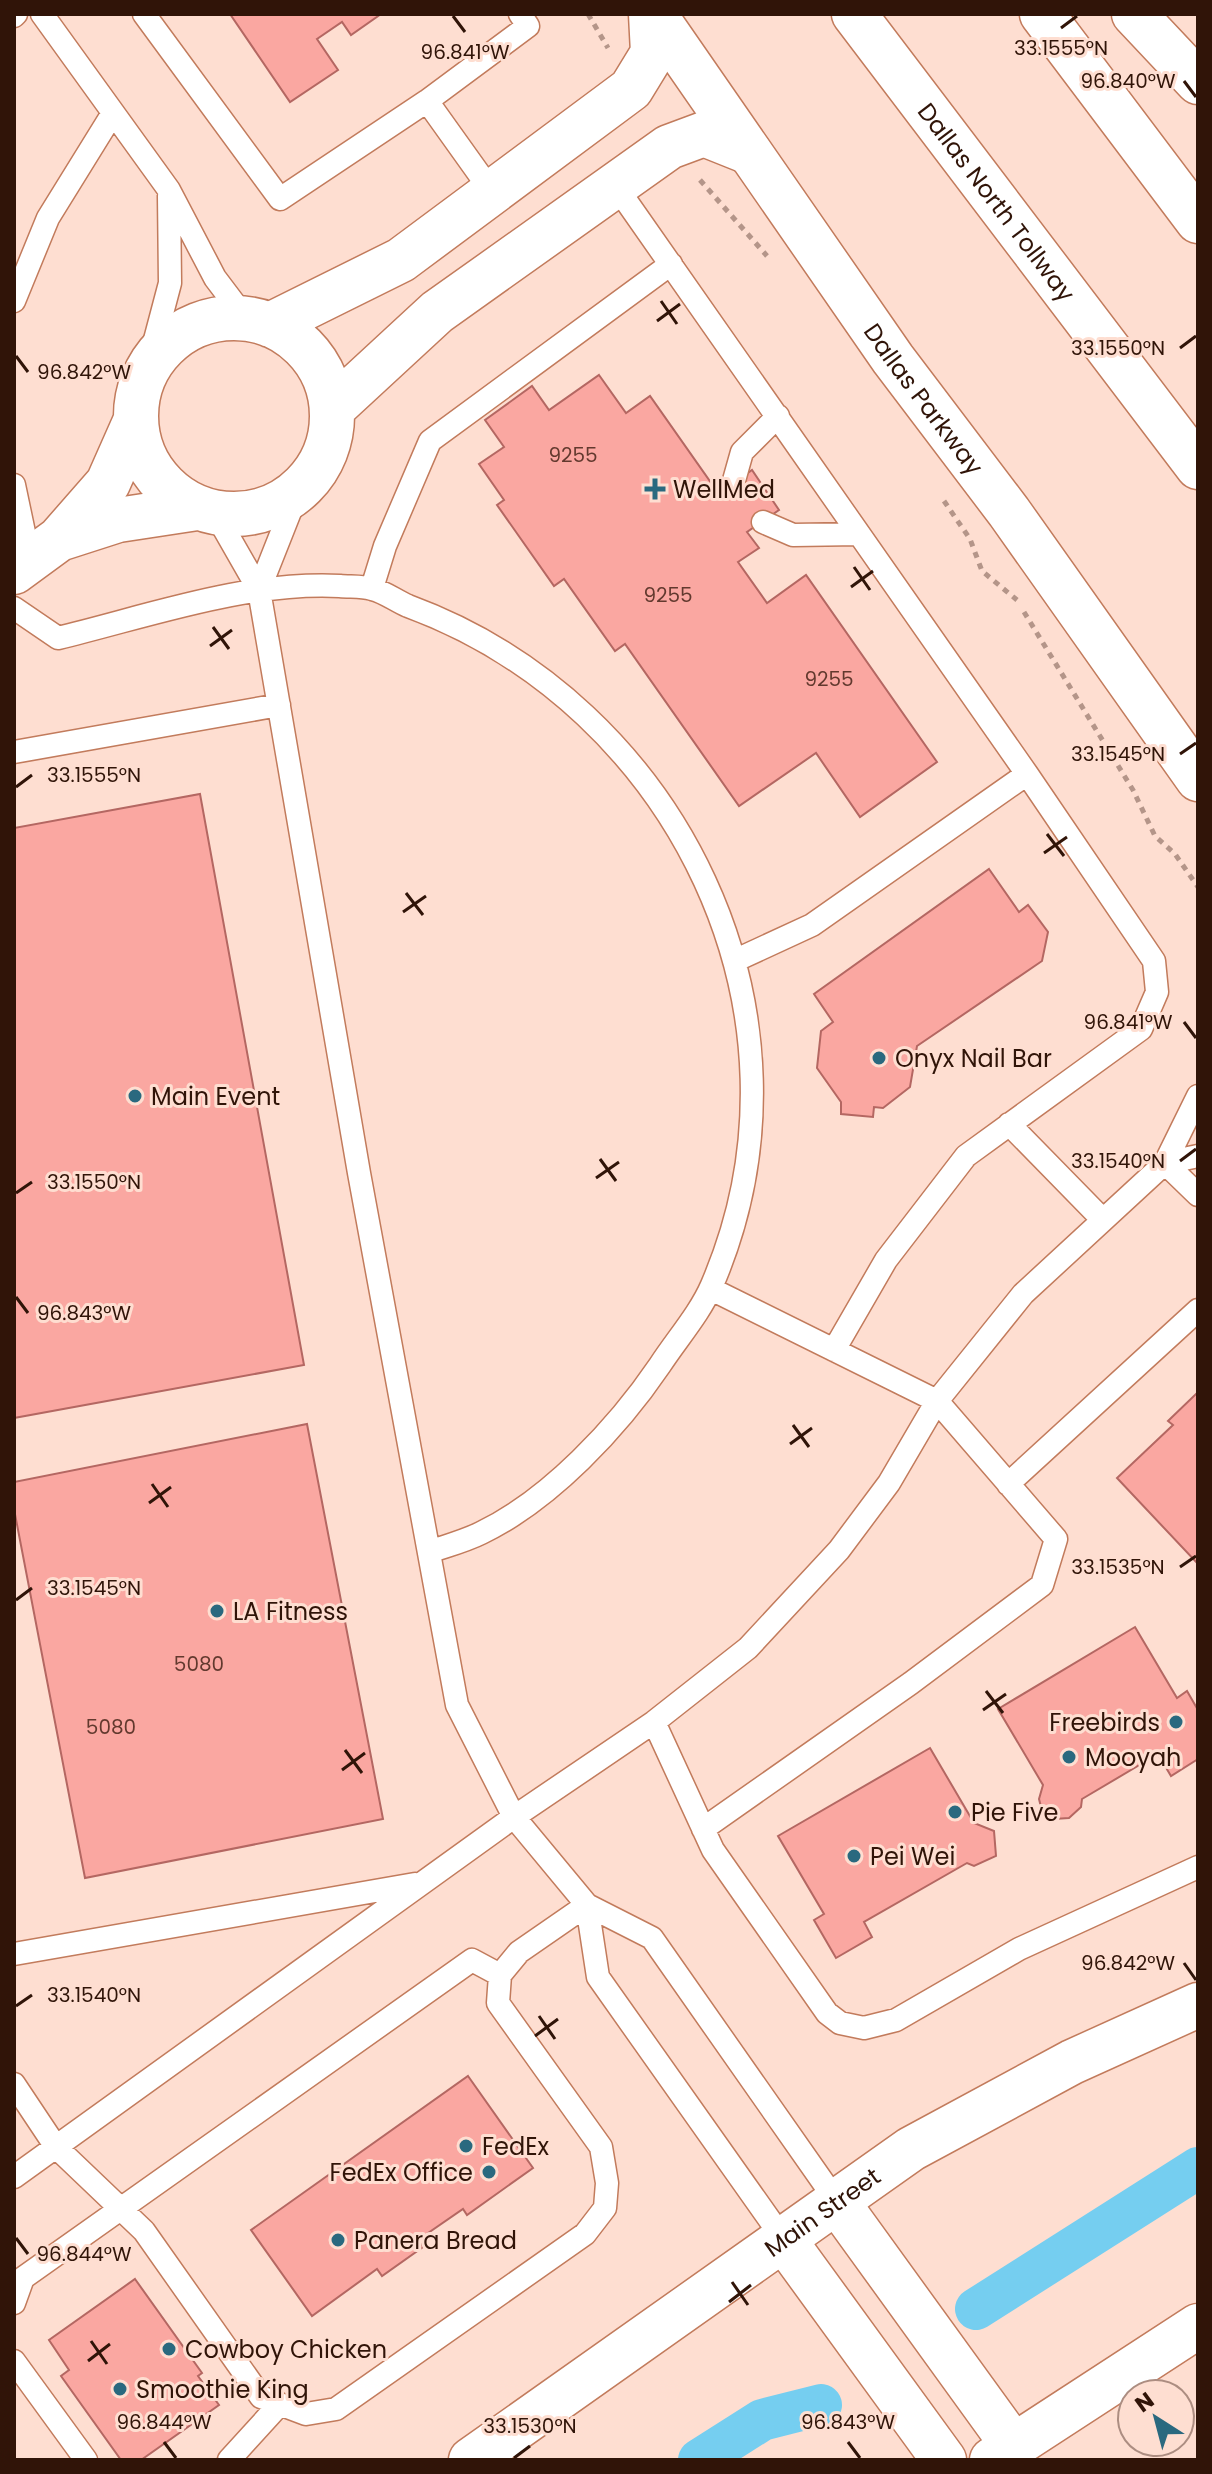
<svg xmlns="http://www.w3.org/2000/svg" width="1212" height="2474" viewBox="0 0 1212 2474" font-family="Poppins,sans-serif">
<rect width="100%" height="100%" fill="#feded1"/>
<g fill="none" stroke-linecap="round" stroke-linejoin="round">
<path stroke="#75cef0" stroke-width="42" d="M976,2309L1198,2168
M699,2460L762,2420L821,2405"/>
</g>
<path fill="#faa7a1" stroke="#b46762" stroke-width="2" d="M230,14H381L351,35L342,22L317,39L338,70L290,102Z
M599,375L626,413L650,396L719,494L752,470L779,510L747,532L759,548L738,562L767,603L806,575L937,762L860,817L816,753L739,806L625,644L615,651L564,579L554,586L497,505L504,500L479,464L504,447L485,420L532,386L549,410Z
M200,794L304,1365L14,1418V828Z
M989,869L1019,912L1028,905L1048,932L1042,961L917,1046L910,1087L883,1108L874,1107L873,1117L841,1114V1102L817,1068L821,1031L833,1022L814,994Z
M1198,1392V1564L1117,1478L1173,1425L1168,1421Z
M307,1424L383,1819L85,1878L14,1509V1482Z
M1135,1627L1177,1698L1187,1691L1198,1710V1759L1171,1776L1158,1754L1082,1799L1081,1807L1069,1818L1054,1819L1041,1807L1039,1799L1043,1785L998,1709Z
M930,1748L974,1823L994,1831L996,1856L974,1866L967,1863L864,1922L872,1937L836,1958L814,1920L824,1914L778,1836Z
M468,2076L533,2168L467,2215L463,2209L418,2240L423,2247L382,2276L377,2269L312,2316L251,2230Z
M135,2279L202,2373L198,2376L219,2405L141,2460H121L61,2376L69,2370L49,2340Z"/>
<g fill="none" stroke-linecap="round" stroke-linejoin="round">
<defs>
<path id="service" d="M42,14L169,190L215,278L246,319
M144,14L280,199L427,101
M14,16L16,14
M615,185L1027,774L1154,961L1157,992L1141,1029L966,1156L886,1260L834,1350
M492,192L427,101L528,26L520,14
M14,301L48,218L113,113
M147,370L170,283L169,196
M733,484L742,452L778,416
M14,485L30,561
M215,513L259,590L359,1173L457,1705L514,1817L587,1905L652,1938L837,2202
M763,522L793,535L859,534
M372,588L385,546L430,441L671,264
M259,590L299,489
M14,608L58,638C149,616 246,581 340,586C350,587 363,586 372,589C385,592 396,601 408,606C677,705 829,1014 712,1285C700,1313 677,1339 660,1365C618,1427 550,1500 481,1533C465,1541 446,1546 429,1552
M14,752L279,705
M734,961L812,925L1027,774
M1009,1124L1103,1220
M1165,1163L1198,1195
M1165,1163L1198,1156
M1008,1484L1198,1310
M654,1722L713,1850L827,2013L840,2023L864,2028L896,2020L1019,1949L1198,1867
M703,1829L911,1683L1042,1585L1056,1539L937,1401L711,1289
M587,1905L598,1977L784,2240
M14,1954L415,1884
M14,2084L56,2147L144,2231L261,2397L306,2414L336,2409L585,2234L605,2208L607,2183L601,2147L498,2003L500,1975L519,1952L587,1905
M14,2177L514,1817L654,1722L748,1648L839,1550L889,1483L937,1401L1023,1294L1165,1163L1198,1096
M14,2303L23,2278L472,1960L500,1975
M14,2361L86,2460
M229,2460L278,2406"/>
<path id="minor" d="M136 416a98 98 0 1 1 196 0a98 98 0 1 1-196 0Z
M270,325L401,260L631,89L653,53L651,14
M332,409L437,312L669,147L704,134L749,152
M59,539L118,520L197,508
M14,572L59,539L108,483L135,422"/>
<g id="secondary">
<path id="s1" d="M654,14L893,359L1009,512L1198,779"/>
<path d="M837,2202L1015,2448"/>
<path d="M784,2240L944,2460"/>
<path id="s2" d="M471,2460L911,2149L1072,2062L1198,2005"/>
<path d="M992,2460L1198,2326"/>
</g>
<g id="motorway">
<path id="s3" d="M854,14L1198,467"/>
<path d="M1042,14L1198,221"/>
<path d="M1134,14L1198,82"/>
</g>
</defs>
<use href="#service" stroke="#c27b5c" stroke-width="25"/>
<use href="#minor" stroke="#c27b5c" stroke-width="47"/>
<use href="#secondary" stroke="#c27b5c" stroke-width="47"/>
<use href="#motorway" stroke="#c27b5c" stroke-width="47"/>
<path stroke="#b49589" stroke-width="5" stroke-dasharray="6 6" stroke-linecap="butt" d="M588,14L608,48
M700,180L767,256
M944,501L970,539L982,571L1017,600
M1024,612L1133,790L1155,836L1175,854L1198,887"/>
<use href="#service" stroke="#fff" stroke-width="22"/>
<use href="#minor" stroke="#fff" stroke-width="44"/>
<use href="#secondary" stroke="#fff" stroke-width="44"/>
<use href="#motorway" stroke="#fff" stroke-width="44"/>
</g>
<path fill="none" stroke="#301408" stroke-width="3" d="M453,16L465,32M1061,28L1077,16M1184,81L1196,97M661,301L677,324M657,321L680,304M1180,348L1196,336M16,356L28,372M854,567L870,590M851,587L873,571M213,627L229,649M210,646L232,630M1180,754L1196,743M16,787L32,775M1047,834L1064,856M1044,853L1067,837M406,893L423,915M403,912L426,896M1184,1022L1196,1038M600,1159L616,1181M1180,1161L1196,1149M596,1178L619,1162M16,1193L32,1182M16,1297L28,1313M793,1425L809,1447M790,1444L812,1428M152,1484L168,1507M149,1503L171,1487M1180,1567L1196,1556M16,1600L32,1588M986,1691L1003,1713M983,1710L1006,1694M345,1750L362,1773M342,1770L365,1753M1184,1963L1196,1980M16,2006L32,1995M539,2016L555,2039M535,2036L558,2019M16,2238L28,2254M732,2282L748,2305M729,2302L751,2285M91,2341L107,2364M88,2361L110,2344M164,2442L176,2458M848,2442L860,2458M514,2458L530,2446"/>
<g fill="#2a697f" stroke="#feded1" stroke-width="3">
<path d="M651 477h8v8h8v8h-8v8h-8v-8h-8v-8h8z"/>
<circle cx="879" cy="1058" r="8"/>
<circle cx="135" cy="1096" r="8"/>
<circle cx="217" cy="1611" r="8"/>
<circle cx="1176" cy="1722" r="8"/>
<circle cx="1069" cy="1757" r="8"/>
<circle cx="955" cy="1812" r="8"/>
<circle cx="854" cy="1856" r="8"/>
<circle cx="466" cy="2146" r="8"/>
<circle cx="489" cy="2172" r="8"/>
<circle cx="338" cy="2240" r="8"/>
<circle cx="169" cy="2349" r="8"/>
<circle cx="120" cy="2389" r="8"/>
</g>
<g text-anchor="middle" dominant-baseline="central" stroke-width="6" stroke-linejoin="round" paint-order="stroke">
<g font-size="20" fill="#62392e">
<text x="573" y="455">9255</text>
<text x="668" y="595">9255</text>
<text x="829" y="679">9255</text>
<text x="199" y="1664">5080</text>
<text x="111" y="1727">5080</text>
</g>
<g font-size="24" fill="#301408" stroke="#feded1">
<text stroke="none"><textPath href="#s3" startOffset="236">Dallas North Tollway</textPath></text>
<text stroke="none"><textPath href="#s1" startOffset="470">Dallas Parkway</textPath></text>
<text stroke="none"><textPath href="#s2" startOffset="430">Main Street</textPath></text>
</g>
<g font-size="24" fill="#301408" stroke="#feded1" text-anchor="start">
<text x="673" y="489">WellMed</text>
<text x="895" y="1058">Onyx Nail Bar</text>
<text x="151" y="1096">Main Event</text>
<text x="233" y="1611">LA Fitness</text>
<text x="1160" y="1722" text-anchor="end">Freebirds</text>
<text x="1085" y="1757">Mooyah</text>
<text x="971" y="1812">Pie Five</text>
<text x="870" y="1856">Pei Wei</text>
<text x="482" y="2146">FedEx</text>
<text x="473" y="2172" text-anchor="end">FedEx Office</text>
<text x="354" y="2240">Panera Bread</text>
<text x="185" y="2349">Cowboy Chicken</text>
<text x="136" y="2389">Smoothie King</text>
</g>
</g>
<g font-size="20" text-anchor="middle" fill="#301408" stroke="#feded1" stroke-width="6" stroke-linejoin="round" paint-order="stroke">
<text x="1061" y="55">33.1555°N</text>
<text x="465" y="59">96.841°W</text>
<text x="1128" y="88">96.840°W</text>
<text x="1118" y="355">33.1550°N</text>
<text x="84" y="379">96.842°W</text>
<text x="1118" y="761">33.1545°N</text>
<text x="94" y="782">33.1555°N</text>
<text x="1128" y="1029">96.841°W</text>
<text x="1118" y="1168">33.1540°N</text>
<text x="94" y="1189">33.1550°N</text>
<text x="84" y="1320">96.843°W</text>
<text x="1118" y="1574">33.1535°N</text>
<text x="94" y="1595">33.1545°N</text>
<text x="1128" y="1970">96.842°W</text>
<text x="94" y="2002">33.1540°N</text>
<text x="84" y="2261">96.844°W</text>
<text x="164" y="2429">96.844°W</text>
<text x="848" y="2429">96.843°W</text>
<text x="530" y="2433">33.1530°N</text>
</g>
<rect width="1212" height="2474" fill="none" stroke="#301408" stroke-width="32"/>
<g transform="translate(1156 2418) rotate(324)"><circle r="38" fill="#feded1" stroke="#ac8d81" stroke-width="2"/>
<path d="M0-6L14 30L0 20L-14 30Z" fill="#2a697f"/>
<text y="-12" font-size="22" font-weight="bold" text-anchor="middle" fill="#301408">N</text>
</g>
</svg>
